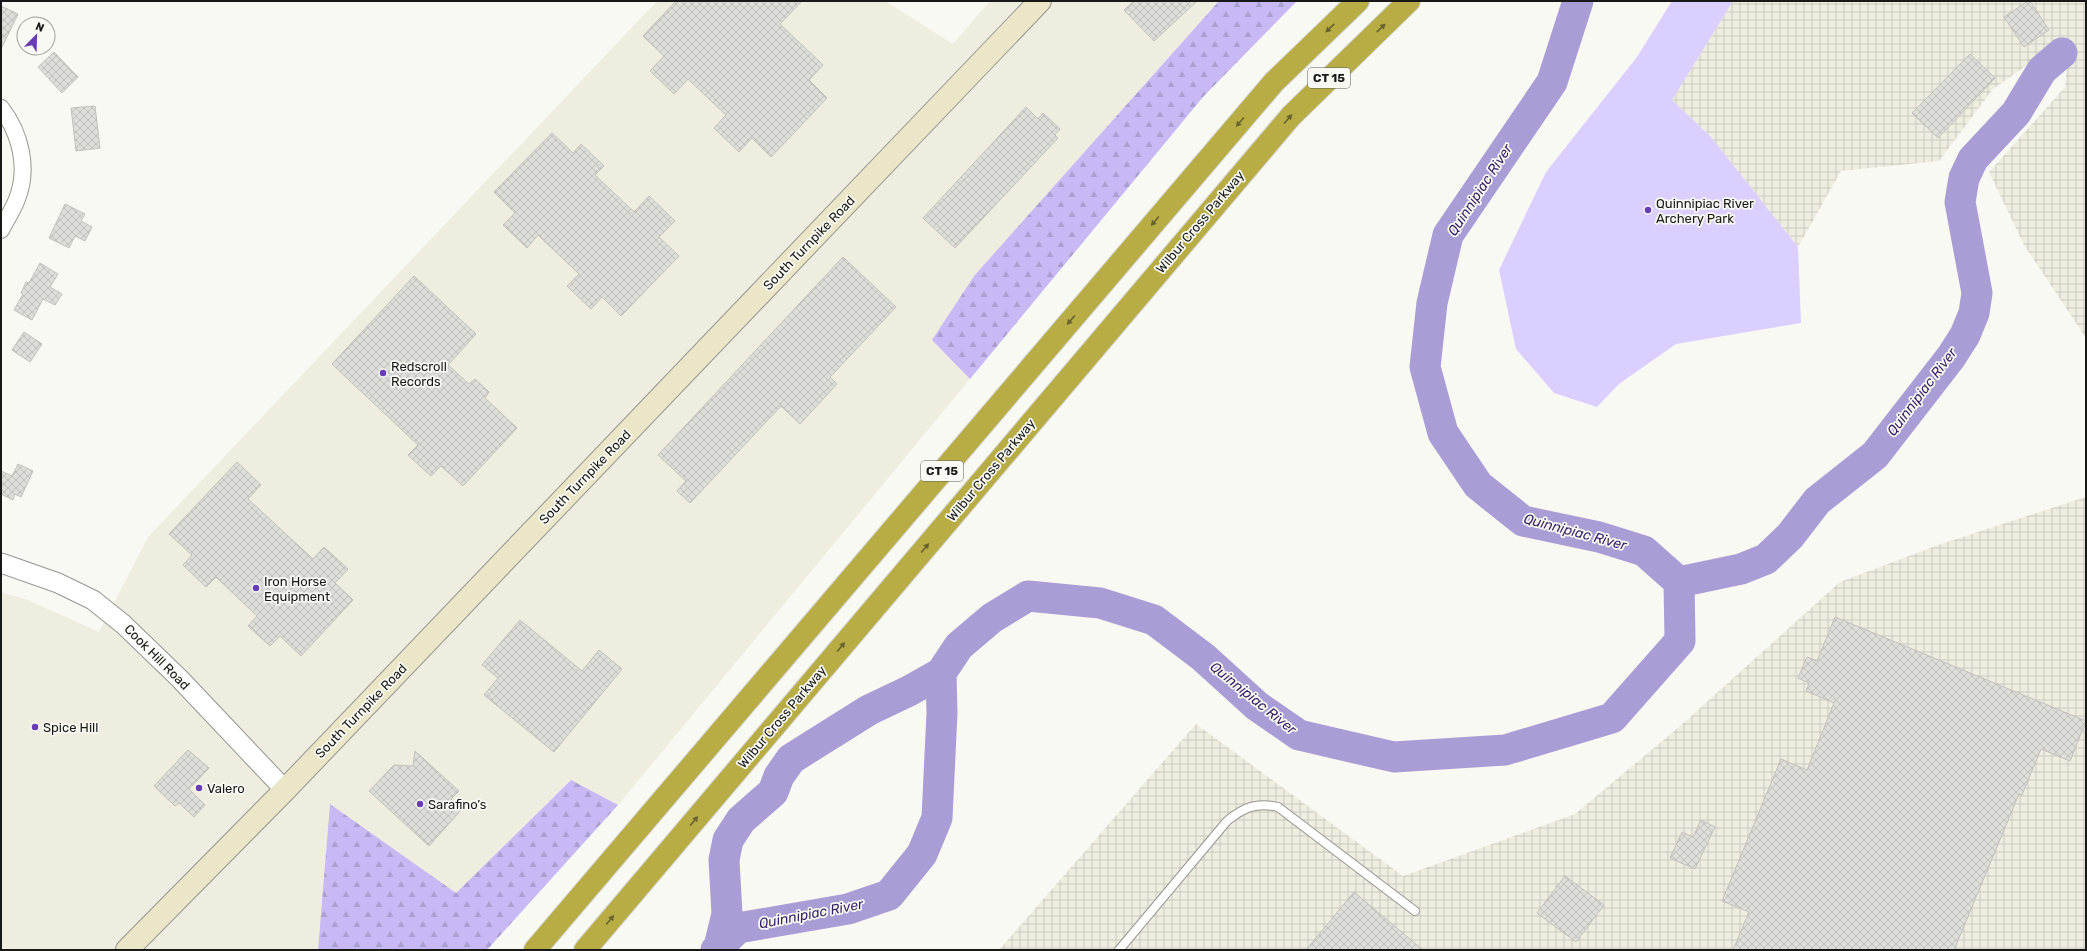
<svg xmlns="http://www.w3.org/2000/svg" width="2087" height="951" viewBox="0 0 2087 951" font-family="Rubik,sans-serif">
<defs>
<pattern id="industrial-grid" width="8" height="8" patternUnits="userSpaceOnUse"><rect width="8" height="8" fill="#eeede0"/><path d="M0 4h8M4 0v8" fill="none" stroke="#cbcabf"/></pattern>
<pattern id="forest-firs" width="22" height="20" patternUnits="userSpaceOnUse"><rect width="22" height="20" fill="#c8b9f4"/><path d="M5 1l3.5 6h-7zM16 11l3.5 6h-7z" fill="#ab9ed0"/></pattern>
<pattern id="building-cross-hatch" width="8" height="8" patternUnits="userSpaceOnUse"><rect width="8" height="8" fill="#deded9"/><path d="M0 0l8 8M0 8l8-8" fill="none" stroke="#bebeba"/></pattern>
</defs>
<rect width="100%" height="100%" fill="#f9f9f3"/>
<path fill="#eeede0" d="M657,1H885L953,44L990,1H1219L974,276L932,340L970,379L618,805L570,780L456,894L330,804L318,950H1V592L28,600L99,632L148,537Z"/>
<path fill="url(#industrial-grid)" d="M1733,1H2086V338L2024,245L1989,172L2065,87L2067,62L2057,44L1993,89L1939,161L1841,171L1798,247L1711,137L1672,100Z
M2086,497V950H999L1196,724L1403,876L1575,814L1679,727L1840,582L1941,544Z"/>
<path fill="url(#forest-firs)" d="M1219,1H1297L1203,97L970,379L932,340L974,276Z
M571,780L618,805L487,950H318L330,804L456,893Z"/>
<path fill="#dbcfff" d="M1672,1H1733L1672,100L1711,137L1798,247L1801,323L1676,344L1619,384L1597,407L1554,393L1516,349L1499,270L1546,172L1637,57Z"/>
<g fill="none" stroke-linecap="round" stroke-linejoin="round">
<path stroke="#aa9cd5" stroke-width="31" d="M1679,582L1741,569L1766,559L1790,536L1817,501L1875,455L1951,357L1965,335L1974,313L1977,293L1960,202L1964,178L1973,159L2016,113L2042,70L2062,53
M719,947L727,914L724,860L728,840L741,820L773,792L779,776L791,759L869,710L909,691L941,673
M716,950L738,928L848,909L889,895L922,854L937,818L942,713L941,673L959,646L992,618L1028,596L1100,603L1154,620L1203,657L1257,706L1299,735L1394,757L1505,750L1612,718L1680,641L1679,582L1644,551L1599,537L1523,521L1478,485L1443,433L1425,367L1432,303L1448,235L1552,82L1578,1"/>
</g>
<path fill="url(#building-cross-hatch)" stroke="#c1c0bb" d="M676,1H802L780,24L823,65L809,80L827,98L771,157L752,138L739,152L714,128L726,115L688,79L674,94L650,71L664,56L643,36Z
M1134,1H1197L1154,41L1124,10Z
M2028,1H2030L2049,30L2024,47L2004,17Z
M1,6L18,14L1,49Z
M54,52L78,77L62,93L38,67Z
M1970,54L1995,78L1938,138L1912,113Z
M95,106L100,148L76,151L71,108Z
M1026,107L1038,119L1043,113L1060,129L1055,135L1058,138L955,248L923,218Z
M552,133L573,153L581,144L604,166L595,175L634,212L649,196L675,221L659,237L679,256L621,316L602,297L591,309L567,286L579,274L538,235L527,248L503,225L515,213L494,192Z
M65,204L85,214L81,221L92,227L85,241L75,236L69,248L49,238Z
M843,257L896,307L830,377L837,384L800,424L781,406L690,503L677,491L686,481L658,455Z
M40,263L58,274L50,287L62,294L55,305L43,299L32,320L14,310L23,294L21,293L26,282L29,283Z
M414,276L476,334L448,365L469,384L475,379L489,392L485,398L517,428L463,486L441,466L431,476L408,455L418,445L332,364Z
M24,332L42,344L30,362L12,350Z
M237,462L261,485L248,499L313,559L324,547L348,569L335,583L353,600L301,656L280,636L270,646L248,626L257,616L216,577L206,587L183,565L192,555L169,534Z
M18,464L33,471L21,497L15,494L13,500L1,494V471L12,476Z
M1835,617L2086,721L2070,761L2041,749L2022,795L2019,794L1954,950H1733L1749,912L1722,901L1781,759L1807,770L1834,703L1806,691L1809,683L1798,678L1807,657L1817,661Z
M520,620L582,671L599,650L622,669L554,752L484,695L498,678L482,665Z
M188,750L209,768L189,789L205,805L194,817L179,803L175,806L154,786Z
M415,751L459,791L451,799L462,809L429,846L369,791L394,765L413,766Z
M1701,820L1715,827L1695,869L1670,858L1682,832L1693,837Z
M1565,876L1604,905L1576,942L1537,913Z
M1354,892L1423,950H1306Z"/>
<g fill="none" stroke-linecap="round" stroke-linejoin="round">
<defs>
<path id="service" d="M1119,950L1227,821C1244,807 1257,802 1278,807L1415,911"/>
<path id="minor" d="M1,108C21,134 29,169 17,199C13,210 6,220 1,230"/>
<path id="tertiary" d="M1,563L58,583L93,600L123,624L179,678L285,790"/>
<path id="secondary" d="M127,950L285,790L1040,1"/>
<path id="motorway" d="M535,950L1274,82L1358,1
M585,950L1291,116L1409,1"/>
</defs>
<use href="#service" stroke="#969590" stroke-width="10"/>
<use href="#minor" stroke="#969590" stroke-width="18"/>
<use href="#tertiary" stroke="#969590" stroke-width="21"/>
<use href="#secondary" stroke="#969590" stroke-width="24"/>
<use href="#motorway" stroke="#d5d5d5" stroke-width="24"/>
<use href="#service" stroke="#fff" stroke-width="8"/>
<use href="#minor" stroke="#fff" stroke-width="16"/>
<use href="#tertiary" stroke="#fff" stroke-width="19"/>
<use href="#secondary" stroke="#eae6c7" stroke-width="22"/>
<use href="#motorway" stroke="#b8ad44" stroke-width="22"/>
</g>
<defs><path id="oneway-solid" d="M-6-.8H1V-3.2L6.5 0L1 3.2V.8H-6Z"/></defs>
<g fill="#68622d">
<use href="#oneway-solid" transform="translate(1330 28) rotate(136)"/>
<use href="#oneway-solid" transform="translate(1381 28) rotate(-44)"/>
<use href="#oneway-solid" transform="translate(1288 119) rotate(-49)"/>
<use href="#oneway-solid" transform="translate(1240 122) rotate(130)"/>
<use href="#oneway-solid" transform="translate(1155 221) rotate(130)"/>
<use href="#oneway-solid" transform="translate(1071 320) rotate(130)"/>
<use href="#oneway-solid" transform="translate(925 548) rotate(-50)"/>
<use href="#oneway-solid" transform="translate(841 647) rotate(-50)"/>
<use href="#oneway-solid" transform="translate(694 821) rotate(-50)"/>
<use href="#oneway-solid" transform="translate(610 920) rotate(-50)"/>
</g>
<g fill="#683cb4" stroke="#f9f9f3" stroke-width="1.5">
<circle cx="1648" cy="210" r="4"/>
<circle cx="383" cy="373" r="4"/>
<circle cx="256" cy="588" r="4"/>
<circle cx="35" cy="727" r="4"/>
<circle cx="199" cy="788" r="4"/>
<circle cx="420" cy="804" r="4"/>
</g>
<g text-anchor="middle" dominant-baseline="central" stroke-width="3.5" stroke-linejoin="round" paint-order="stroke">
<g fill="#f9f9f3" stroke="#5c5c58" stroke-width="1">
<rect x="1308" y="68" width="42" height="20" rx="3"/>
<rect x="921" y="461" width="42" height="20" rx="3"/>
</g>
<g font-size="12" font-weight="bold" fill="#181816">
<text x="1329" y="78">CT 15</text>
<text x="942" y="471">CT 15</text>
</g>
<g font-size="13" fill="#181816" stroke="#f9f9f3" text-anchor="start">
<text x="1656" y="203">Quinnipiac River<tspan x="1656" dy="15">Archery Park</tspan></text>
<text x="391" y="366">Redscroll<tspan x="391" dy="15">Records</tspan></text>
<text x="264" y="581">Iron Horse<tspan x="264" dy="15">Equipment</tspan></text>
<text x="43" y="727">Spice Hill</text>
<text x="207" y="788">Valero</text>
<text x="428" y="804">Sarafino’s</text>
</g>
<g font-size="13" fill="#181816" stroke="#f9f9f3">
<text transform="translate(1200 222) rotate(-50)">Wilbur Cross Parkway</text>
<text transform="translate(809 243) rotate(-46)">South Turnpike Road</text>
<text transform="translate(991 470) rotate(-50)">Wilbur Cross Parkway</text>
<text transform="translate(585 477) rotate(-46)">South Turnpike Road</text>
<text transform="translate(157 657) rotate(45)">Cook Hill Road</text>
<text transform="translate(361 711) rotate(-46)">South Turnpike Road</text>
<text transform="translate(782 717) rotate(-50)">Wilbur Cross Parkway</text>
</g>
<g font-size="14" font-style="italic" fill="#371f62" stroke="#f9f9f3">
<text transform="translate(1480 190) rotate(-57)">Quinnipiac River</text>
<text transform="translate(1922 392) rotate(-53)">Quinnipiac River</text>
<text transform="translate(1575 532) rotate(15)">Quinnipiac River</text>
<text transform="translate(1253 698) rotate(39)">Quinnipiac River</text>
<text transform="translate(811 914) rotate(-11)">Quinnipiac River</text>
</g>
</g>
<rect width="2087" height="951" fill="none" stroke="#181816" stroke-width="4"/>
<g transform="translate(36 36) rotate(23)"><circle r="19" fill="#f9f9f3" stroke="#9f9f9b"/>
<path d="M0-3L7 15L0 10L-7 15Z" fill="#683cb4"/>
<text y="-6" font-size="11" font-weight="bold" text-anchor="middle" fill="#181816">N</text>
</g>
</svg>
